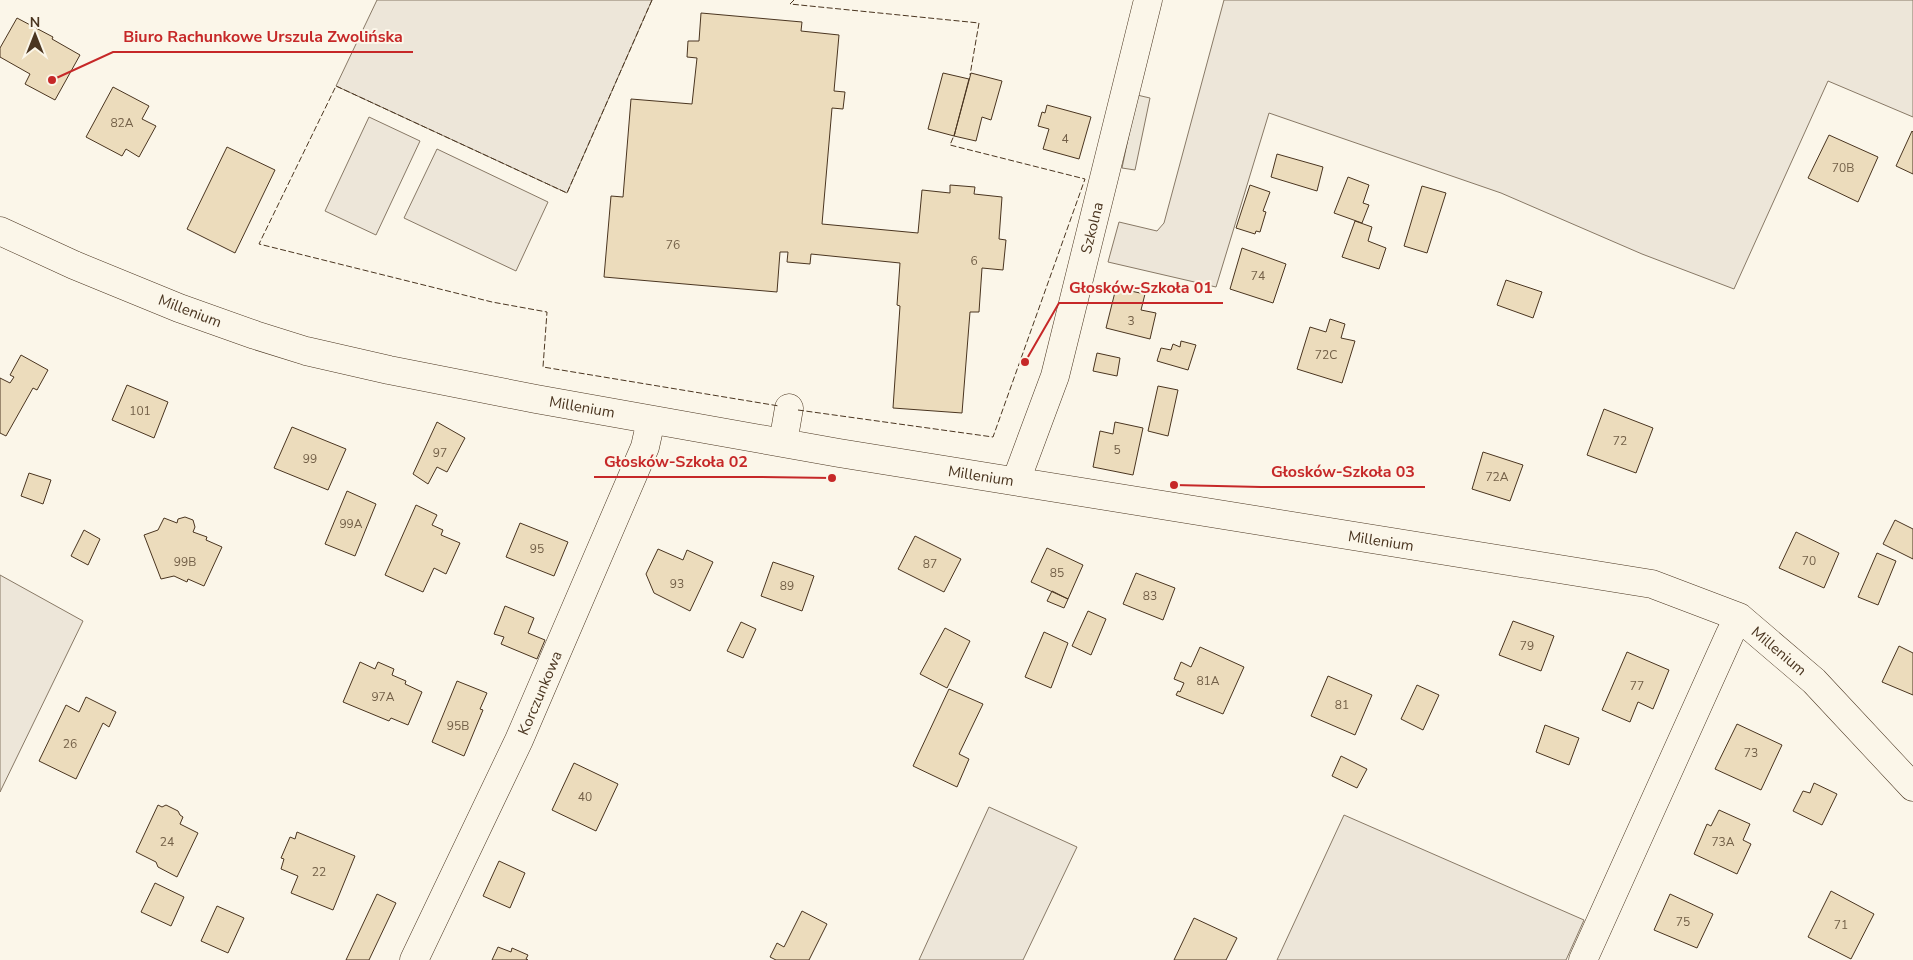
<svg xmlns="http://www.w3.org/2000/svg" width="1913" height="960" viewBox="0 0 1913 960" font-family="'Nunito Sans',sans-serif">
<rect width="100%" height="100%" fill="#fbf6e9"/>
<path fill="#ede6d9" stroke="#887966" d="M377,0H652L567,193L336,86Z
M1224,0H1913V117L1828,81L1734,289L1642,254L1501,193L1269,113L1216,287L1108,262L1119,222L1157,231L1164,223Z
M369,117L420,141L376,235L325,211Z
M437,149L548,202L516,271L404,218Z
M0,575L83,621L0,792Z
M989,807L1077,847L1023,960H919Z
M1344,815L1584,920L1566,960H1277Z"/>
<path fill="#ede7d9" stroke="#887966" d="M1137,95L1150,98L1135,170L1122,168Z"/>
<path fill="#ecdcbc" stroke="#4a3520" d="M701,13L802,22L801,31L839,35L834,91L845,92L843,109L832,108L822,224L918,233L922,190L950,193V185L975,187L974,194L1002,197L999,239L1006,240L1003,270L982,268L979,312H970L962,413L893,408L900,306L897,305L900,263L811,254L810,264L787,262L788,252H780L777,292L604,277L611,196L623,197L631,99L692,104L697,58L687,57L688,41H699Z
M17,18L53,37L52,39L80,55L55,100L25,84L30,74L0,57V48Z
M943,73L969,79L954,136L928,129Z
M971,73L1002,81L991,120L982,117L976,141L954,136Z
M113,87L149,106L142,119L156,126L139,157L126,149L122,156L86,137Z
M1047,105L1091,117L1079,159L1043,149L1049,129L1038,126L1042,112L1045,113Z
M1912,131L1913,132V174L1896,166Z
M1829,135L1878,157L1858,202L1808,178Z
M227,147L275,170L235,253L187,229Z
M1277,154L1323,167L1317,191L1271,177Z
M1348,177L1369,185L1363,203L1369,205L1362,223L1334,213Z
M1250,185L1270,192L1263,211L1266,212L1260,232L1256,231L1255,234L1236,228Z
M1422,186L1446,193L1427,253L1404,246Z
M1355,221L1372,227L1368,241L1386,248L1379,269L1342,257Z
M1242,248L1286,264L1273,303L1230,289Z
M1506,280L1542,292L1533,318L1497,305Z
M1116,288L1145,294L1141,310L1156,313L1150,339L1106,328Z
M1330,319L1345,324L1341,338L1355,341L1342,383L1297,369L1310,327L1326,332Z
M1181,341L1196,345L1188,370L1157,361L1161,348L1171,350L1173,344L1180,347Z
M1097,353L1120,358L1117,376L1093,371Z
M21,355L48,370L37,390L33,388L6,436L0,433V378L10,383L14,377L10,375Z
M127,385L168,402L154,438L112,420Z
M1158,386L1178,390L1168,436L1148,431Z
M1604,409L1653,428L1636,473L1587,455Z
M437,422L465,438L447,472L437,467L428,484L413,474Z
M1115,422L1143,428L1133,475L1093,467L1100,431L1113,434Z
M292,427L346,449L328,490L274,468Z
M1483,452L1523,465L1510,501L1472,489Z
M29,473L51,480L43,504L21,496Z
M347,491L376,504L355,556L325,544Z
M416,505L437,515L432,525L443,530L441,535L460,543L446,574L434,568L423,592L385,575Z
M185,517L193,520L195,527L193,532L207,537L206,540L222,547L204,586L188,579L187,582L174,576L161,579L144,535L158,530L164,518L177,523L178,519Z
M1895,520L1913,529V559L1883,544Z
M520,523L568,542L554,576L506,557Z
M84,530L100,539L88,565L71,556Z
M1796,532L1839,553L1824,588L1779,568Z
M915,536L961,559L944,592L898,569Z
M1047,548L1083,565L1068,599L1031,582Z
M658,549L683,560L687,550L713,562L690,611L654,593L646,574Z
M1877,553L1896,561L1878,605L1858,597Z
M773,562L814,576L802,611L761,596Z
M1136,573L1175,588L1163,620L1123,604Z
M1052,591L1068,599L1064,608L1047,601Z
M505,606L534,618L528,633L545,640L537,659L501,644L504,637L494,634Z
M1088,611L1106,619L1091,655L1072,646Z
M1513,621L1554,636L1541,671L1499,655Z
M741,622L756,629L743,658L727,651Z
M945,628L970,641L947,688L920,674Z
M1044,632L1068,643L1051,688L1025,677Z
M1899,646L1913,653V695L1882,682Z
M1200,647L1244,667L1223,714L1176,695L1178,691L1180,692L1184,683L1174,679L1181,662L1191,667Z
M1627,652L1669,670L1653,709L1638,702L1630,722L1602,710Z
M360,662L375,669L378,662L394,669L392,675L406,681L405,684L422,692L408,725L391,718L389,721L343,702Z
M1328,676L1372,695L1355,735L1311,716Z
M457,681L487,693L480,709L483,710L464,756L432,742Z
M1417,685L1439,695L1423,730L1401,719Z
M949,689L983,704L959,754L969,759L957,787L913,766Z
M86,697L116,712L109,727L103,723L76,779L39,761L66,705L79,712Z
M1737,724L1782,745L1761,790L1715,769Z
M1545,725L1579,738L1569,765L1536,752Z
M1341,756L1367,769L1357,788L1332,776Z
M574,763L618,784L596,831L552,810Z
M1814,783L1837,794L1822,825L1793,811L1803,791L1810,793Z
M158,805L162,807L166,805L178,811L180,815L183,817L180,824L198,833L177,877L158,867L156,862L136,852Z
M1719,810L1750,824L1743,840L1751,844L1737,874L1694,854L1707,824L1711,826Z
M297,832L355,856L333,910L291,893L298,876L281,869L284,859L281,858L290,837L295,839Z
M499,861L525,873L510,908L483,896Z
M155,883L184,897L171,926L141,912Z
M1831,891L1874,914L1851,959L1808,937Z
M377,894L396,903L369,960H346Z
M1670,894L1713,914L1697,948L1654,930Z
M217,906L244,918L228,953L201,941Z
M802,911L827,924L809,960H776L770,957L777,943L784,947Z
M1194,918L1237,938L1226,960H1174Z
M498,947L511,952L512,948L528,955L526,959L528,960H492Z"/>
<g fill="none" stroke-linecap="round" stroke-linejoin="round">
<defs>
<path id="minor" d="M0,231L74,265L179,308L255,335L306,351L389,370L536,399L839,453L1652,584L1739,617L1814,681L1913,787
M783,443L789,408
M1016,481L1055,376L1148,0
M414,960L519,740L645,447L651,420
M1583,960L1730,634L1739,617"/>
</defs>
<use href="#minor" stroke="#4a3520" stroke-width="29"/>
<use href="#minor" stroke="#fbf6e9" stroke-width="28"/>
<path stroke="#4a3520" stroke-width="1" stroke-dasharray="6 2.5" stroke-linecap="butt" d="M652,0L567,193L336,86L259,244L492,302L547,312L543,367L779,406
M794,0L790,4L979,23L970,75
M798,410L993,437L1085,179L950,145L955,133"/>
</g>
<g text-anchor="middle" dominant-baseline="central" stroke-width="4" stroke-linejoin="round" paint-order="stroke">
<g font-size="12" fill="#725f47">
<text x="122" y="123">82A</text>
<text x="1065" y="139">4</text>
<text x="1843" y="168">70B</text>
<text x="673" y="245">76</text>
<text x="974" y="261">6</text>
<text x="1258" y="276">74</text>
<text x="1131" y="321">3</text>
<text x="1326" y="355">72C</text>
<text x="140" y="411">101</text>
<text x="1620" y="441">72</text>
<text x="1117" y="450">5</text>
<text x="440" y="453">97</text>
<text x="310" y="459">99</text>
<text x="1497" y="477">72A</text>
<text x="351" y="524">99A</text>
<text x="537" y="549">95</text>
<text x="1809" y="561">70</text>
<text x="185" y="562">99B</text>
<text x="930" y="564">87</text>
<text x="1057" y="573">85</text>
<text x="677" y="584">93</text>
<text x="787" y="586">89</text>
<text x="1150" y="596">83</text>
<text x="1527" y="646">79</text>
<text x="1208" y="681">81A</text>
<text x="1637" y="686">77</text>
<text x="383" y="697">97A</text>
<text x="1342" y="705">81</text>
<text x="458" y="726">95B</text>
<text x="70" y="744">26</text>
<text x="1751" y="753">73</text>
<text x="585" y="797">40</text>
<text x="167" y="842">24</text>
<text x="1723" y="842">73A</text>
<text x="319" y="872">22</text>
<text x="1683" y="922">75</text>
<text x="1841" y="925">71</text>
</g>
<g font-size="15" fill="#4a3520" stroke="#fbf6e9">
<text transform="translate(1092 228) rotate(-76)">Szkolna</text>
<text transform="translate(190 311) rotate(21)">Millenium</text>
<text transform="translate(582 407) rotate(10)">Millenium</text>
<text transform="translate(981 476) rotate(9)">Millenium</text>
<text transform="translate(1381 541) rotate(9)">Millenium</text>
<text transform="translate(1779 651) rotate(40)">Millenium</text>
<text transform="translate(540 693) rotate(-67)">Korczunkowa</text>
</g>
</g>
<path fill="none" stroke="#c62828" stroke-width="2" d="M52 80L113 52H413M1025 362L1059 303H1223M832 478L758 477H594M1174 485L1261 487H1425"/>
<g fill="#c62828" stroke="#fbf6e9" stroke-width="2">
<circle cx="52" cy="80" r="5"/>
<circle cx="1025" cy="362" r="5"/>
<circle cx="832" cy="478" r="5"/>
<circle cx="1174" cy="485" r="5"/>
</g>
<g font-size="16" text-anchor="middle" font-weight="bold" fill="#c62828" stroke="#fbf6e9" stroke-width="4" stroke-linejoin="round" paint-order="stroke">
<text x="263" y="42">Biuro Rachunkowe Urszula Zwolińska</text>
<text x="1141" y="293">Głosków-Szkoła 01</text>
<text x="676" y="467">Głosków-Szkoła 02</text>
<text x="1343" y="477">Głosków-Szkoła 03</text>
</g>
<g transform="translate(35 35)" stroke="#fbf6e9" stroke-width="4" paint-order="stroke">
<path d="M0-4L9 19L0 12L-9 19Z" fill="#4a3520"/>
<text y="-8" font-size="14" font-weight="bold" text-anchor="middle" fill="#4a3520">N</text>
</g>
</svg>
